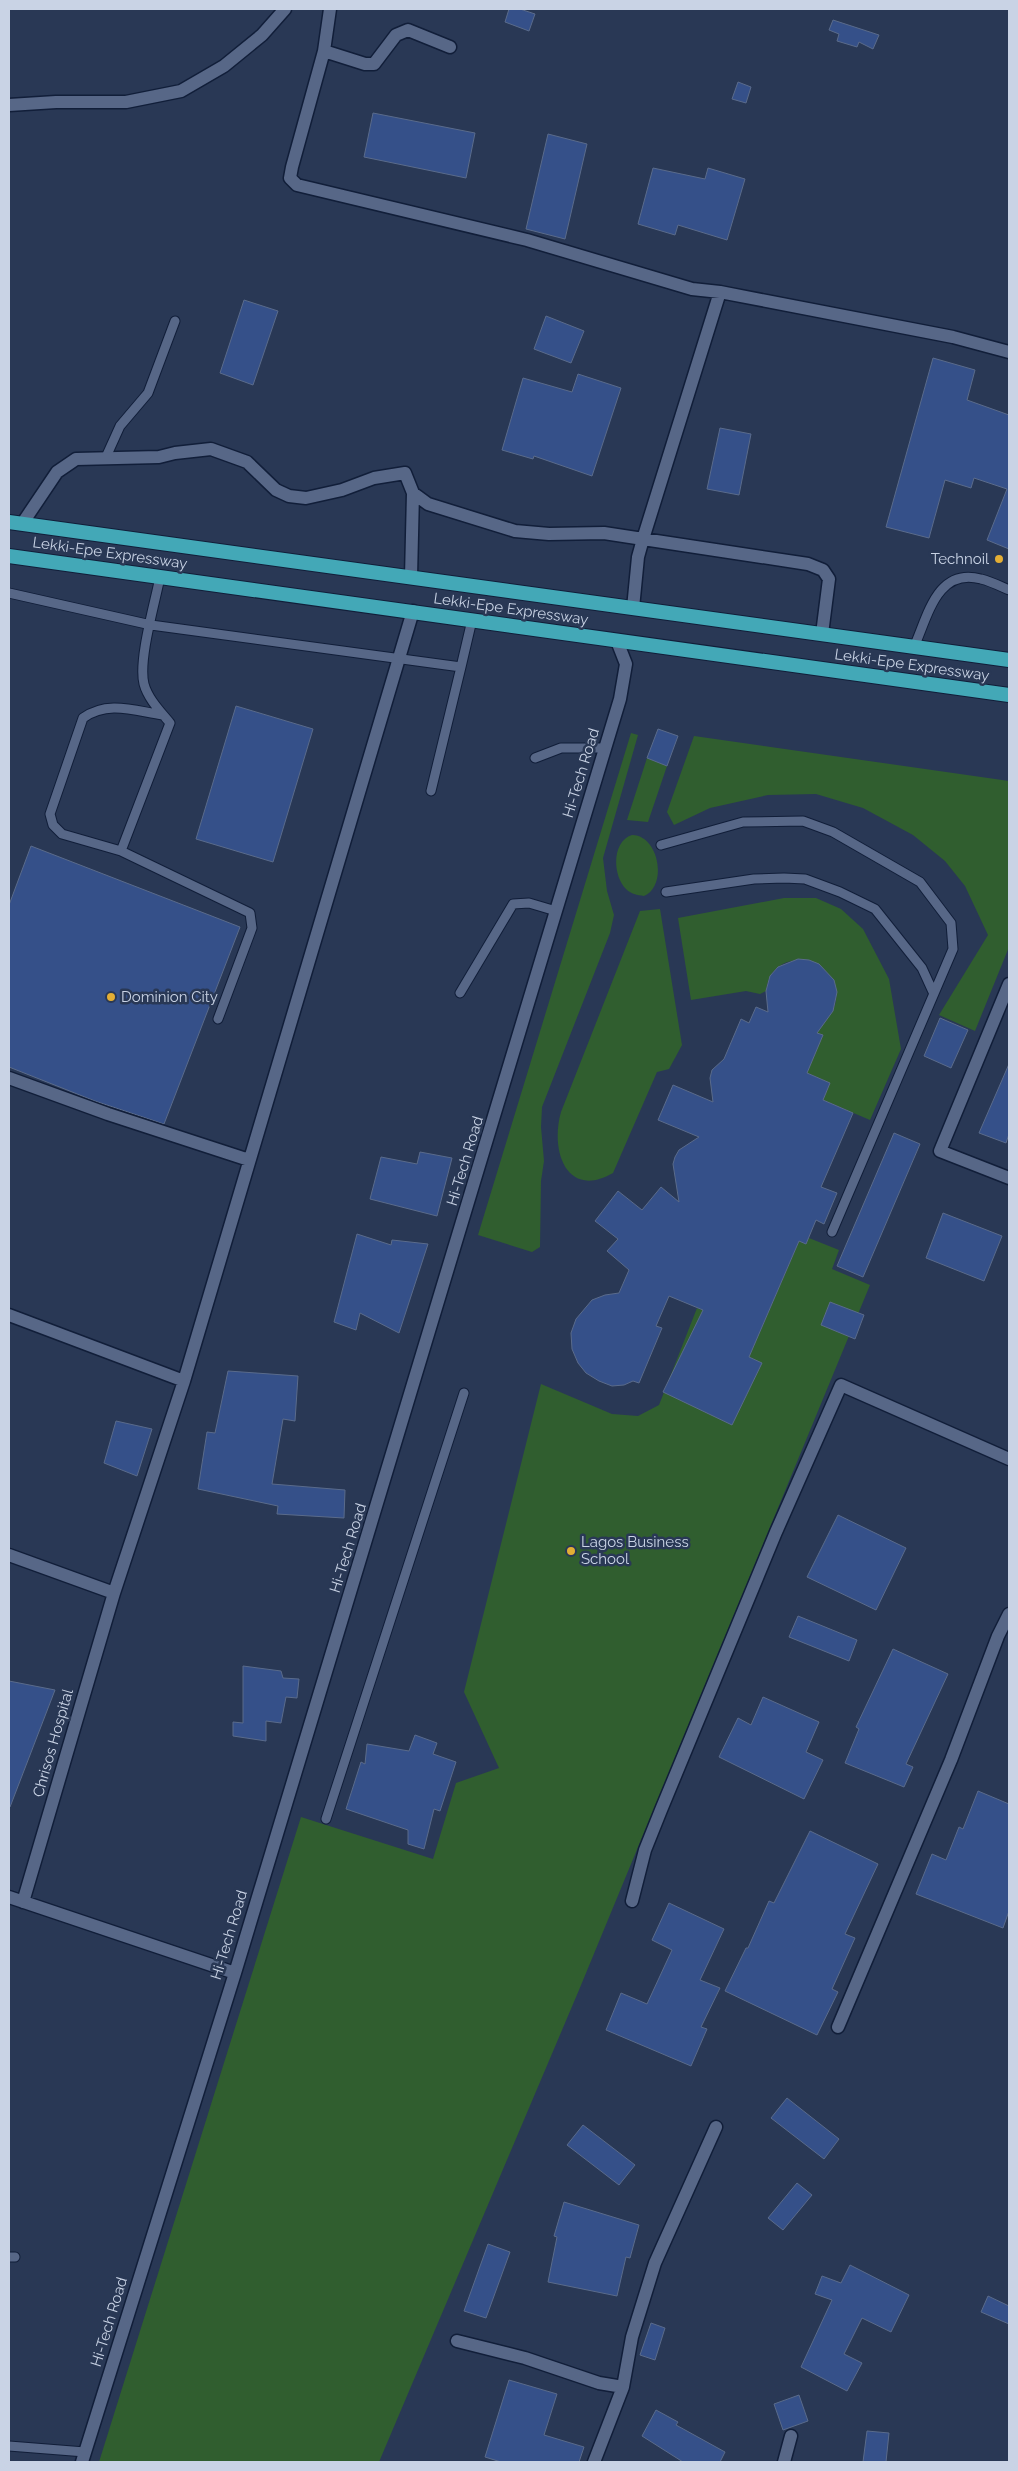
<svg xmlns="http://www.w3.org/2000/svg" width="1018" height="2471" viewBox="0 0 1018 2471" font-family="Raleway,sans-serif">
<rect width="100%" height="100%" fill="#293855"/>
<path fill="#305e2f" d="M631,733L638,735L603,858L607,891L614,915L610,933L542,1107L541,1127L544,1161L541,1181L540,1247L532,1252L478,1235Z
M694,736L1009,781V947L975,1031L939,1015L988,935L965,886L945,861L913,835L863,808L816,794L768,795L710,808L674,825L667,812Z
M647,758L667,766L648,822L627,820Z
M632,835C659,835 668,886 644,896C637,895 631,894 626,889C612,875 612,841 632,835Z
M784,898H816L841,909L863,929L889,979L901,1049L870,1120L823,1100L830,1083L807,1073L822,1035L817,1033C822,1020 834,1015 836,1000C841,965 790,944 770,976C768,980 767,986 766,991L760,994L746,991L691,1000L678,918Z
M660,909L682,1045L669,1069L657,1072L613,1173C566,1200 550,1150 561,1112L640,911Z
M809,1238L839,1250L832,1269L870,1285L579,1990L379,2462H99L301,1817L433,1859L456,1783L499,1768L464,1692L541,1384L612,1414L638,1416L659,1405L697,1308L759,1334L799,1241L806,1244Z"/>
<path fill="#355089" stroke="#5a6b8b" d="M509,9H520L535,14L529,31L505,22Z
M833,20L879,35L873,49L859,42L857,47L837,41L839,34L829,30Z
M738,82L751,87L746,103L732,99Z
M373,113L475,133L466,178L364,157Z
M548,134L587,144L565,239L526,229Z
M653,168L705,179L708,168L745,179L727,240L678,225L675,235L638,224Z
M244,300L278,311L253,385L220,373Z
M546,316L584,331L571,363L534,349Z
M933,358L975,370L967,400L1009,415V549L987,540L1007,489L974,478L971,488L945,480L929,538L886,527Z
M578,374L621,388L592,476L534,456L533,459L502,450L523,378L572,392Z
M720,428L751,434L739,495L707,489Z
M236,706L313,729L273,862L196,839Z
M658,729L678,736L667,766L647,758Z
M31,846L240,927L164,1124L95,1101L9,1067V905Z
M798,959L809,960L819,964L834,980L837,992L833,1011L817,1033L823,1035L807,1073L830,1083L823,1100L853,1113L821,1187L837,1193L824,1224L816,1220L806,1244L799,1241L749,1357L762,1363L732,1425L663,1392L703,1310L669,1296L656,1326L662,1328L639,1383L633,1381L624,1385L612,1386L599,1381L586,1373L578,1363L572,1349L571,1333L576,1319L592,1300L605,1295L619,1293L629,1270L607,1251L618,1239L595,1221L618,1191L642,1210L661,1187L679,1202L673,1164L675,1157L679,1150L699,1137L658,1120L673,1085L713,1102L710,1078L712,1070L724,1059L741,1019L749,1023L756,1007L768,1012L766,991L770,976L778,967Z
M940,1018L968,1030L951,1068L924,1056Z
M1009,1064V1134L1006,1143L979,1133Z
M894,1133L920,1144L863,1277L837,1266Z
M420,1152L452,1158L437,1216L370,1199L381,1157L417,1164Z
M943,1213L1002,1236L984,1281L926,1258Z
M357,1234L391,1245L392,1240L428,1244L399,1333L360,1313L356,1330L334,1322Z
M830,1302L864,1315L855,1339L821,1325Z
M228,1371L298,1376L295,1421L283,1419L272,1484L345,1490L344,1518L277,1514L278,1506L198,1489L207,1432L215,1433Z
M116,1421L152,1429L137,1476L104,1463Z
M838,1515L906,1548L876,1610L807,1577Z
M798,1616L857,1640L849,1661L789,1637Z
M893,1649L948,1674L906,1764L913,1767L904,1787L845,1763L859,1729L856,1727Z
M243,1666L281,1671L283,1678L299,1679L297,1698L286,1697L281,1723L266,1721V1741L233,1736V1722L243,1723Z
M9,1681L55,1690L10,1807H9Z
M763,1697L819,1722L806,1752L823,1760L804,1799L719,1757L738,1718L751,1725Z
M415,1735L437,1743L433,1754L456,1762L440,1811L434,1809L424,1849L408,1844V1830L346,1809L361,1762L365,1764L367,1744L409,1751Z
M978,1791L1009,1804V1911L1003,1928L916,1894L932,1854L946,1860L959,1827L963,1829Z
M810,1831L878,1864L845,1934L855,1938L832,1989L838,1992L817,2035L725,1991L746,1948H748L769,1901L774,1903Z
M669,1903L724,1929L700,1980L720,1988L701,2027L707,2029L691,2066L606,2030L621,1993L647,2004L672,1950L652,1940Z
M787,2098L839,2139L824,2159L771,2118Z
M583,2125L635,2165L619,2185L567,2145Z
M797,2183L812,2195L783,2230L768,2218Z
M564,2202L639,2225L630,2258L626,2257L617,2296L548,2282L557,2237L554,2236Z
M488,2244L510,2252L486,2318L464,2311Z
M850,2265L909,2295L891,2332L862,2318L844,2354L862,2363L847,2391L801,2367L832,2300L815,2294L822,2276L841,2283Z
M988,2296L1009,2306V2324L981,2312Z
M651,2323L665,2328L655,2360L640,2355Z
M509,2380L557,2394L544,2435L584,2447L579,2462H501L485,2457Z
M799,2395L808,2421L783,2430L774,2404Z
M656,2410L678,2422L676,2425L725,2452L720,2462H683L642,2436Z
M867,2431L889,2433L886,2462H863Z"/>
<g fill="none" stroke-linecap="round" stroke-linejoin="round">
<defs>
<path id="service" d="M106,457L120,426L148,393L175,321
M160,577C155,603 138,660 144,684C148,699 161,712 170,723L121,851L62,834L53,825L50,814L83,718C108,700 135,711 163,715
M9,593L151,625L461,667L472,620
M914,647C928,616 937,567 981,579C990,581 1000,586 1009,590
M535,758L561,748H606
M431,791L461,667
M661,845L743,822L803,821L833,832L920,882L951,923L953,949L832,1232
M121,851L250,913L252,928L218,1019
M666,892L754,879L784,878L805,879L840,892L875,909L922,968L933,992
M460,993L513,904L529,903L556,911
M326,1819L464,1393
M9,2257H15
M9,2446L85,2452"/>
<path id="minor" d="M324,51L365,64H374L396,35L408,30L450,47
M9,105L56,102H126L181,91L224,66L262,35L285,9
M720,292L953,337L1009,352
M22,524L57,472L76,459L159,457L175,453L211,449L247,462L276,490L289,496L306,498L342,490L374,478L405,473L413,493L428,504L515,531L549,534L604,533L643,539L720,292L692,289L527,240L297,185L290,178L292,167L324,51L330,9
M411,577L413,493
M633,608L638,557L643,539L808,564L823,570L829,579L822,634
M1009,984L940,1151L1009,1178
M9,1078L108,1114L249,1160
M9,1315L184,1381
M9,1555L114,1593L184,1381L413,611
M9,1897L235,1973
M632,1901L645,1850L661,1810L776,1532L841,1385L1009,1459
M23,1902L114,1593
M838,2027L951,1760L998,1636L1009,1614
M457,2341L525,2358L599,2383L623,2387
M82,2462L235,1973L620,699L626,664L617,641
M594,2462L623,2387L632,2337L655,2263L716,2127
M784,2462L791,2436"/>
<path id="trunk" d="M9,522L1009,660
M9,556L1009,695"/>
</defs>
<use href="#service" stroke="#111e39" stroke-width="11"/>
<use href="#minor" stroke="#111e39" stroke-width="15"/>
<use href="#trunk" stroke="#111e39" stroke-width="16"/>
<use href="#service" stroke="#576787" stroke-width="9"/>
<use href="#minor" stroke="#576787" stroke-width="12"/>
<use href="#trunk" stroke="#43a8b7" stroke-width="14"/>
</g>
<g fill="#e3ae35" stroke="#293855" stroke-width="2">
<circle cx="999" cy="559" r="5"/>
<circle cx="111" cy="997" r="5"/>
<circle cx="571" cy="1551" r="5"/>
</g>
<g text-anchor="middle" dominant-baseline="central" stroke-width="5" stroke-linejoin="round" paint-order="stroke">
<g font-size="15" fill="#c9d3e5" stroke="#293855">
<text transform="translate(110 553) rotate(8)">Lekki-Epe Expressway</text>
<text transform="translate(511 609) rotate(8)">Lekki-Epe Expressway</text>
<text transform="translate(912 665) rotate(8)">Lekki-Epe Expressway</text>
<text transform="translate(581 773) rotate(-73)">Hi-Tech Road</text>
<text transform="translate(465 1161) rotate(-73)">Hi-Tech Road</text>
<text transform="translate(348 1548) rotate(-73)">Hi-Tech Road</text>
<text transform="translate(53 1743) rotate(-74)">Chrisos Hospital</text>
<text transform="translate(229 1935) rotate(-73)">Hi-Tech Road</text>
<text transform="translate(109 2322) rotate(-73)">Hi-Tech Road</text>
</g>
<g font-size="15" fill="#c9d3e5" stroke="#293855" text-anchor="start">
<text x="989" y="559" text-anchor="end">Technoil</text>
<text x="121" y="997">Dominion City</text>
<text x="581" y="1542">Lagos Business<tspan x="581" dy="17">School</tspan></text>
</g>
</g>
<rect width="1018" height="2471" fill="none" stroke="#c9d3e5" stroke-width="20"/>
</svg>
